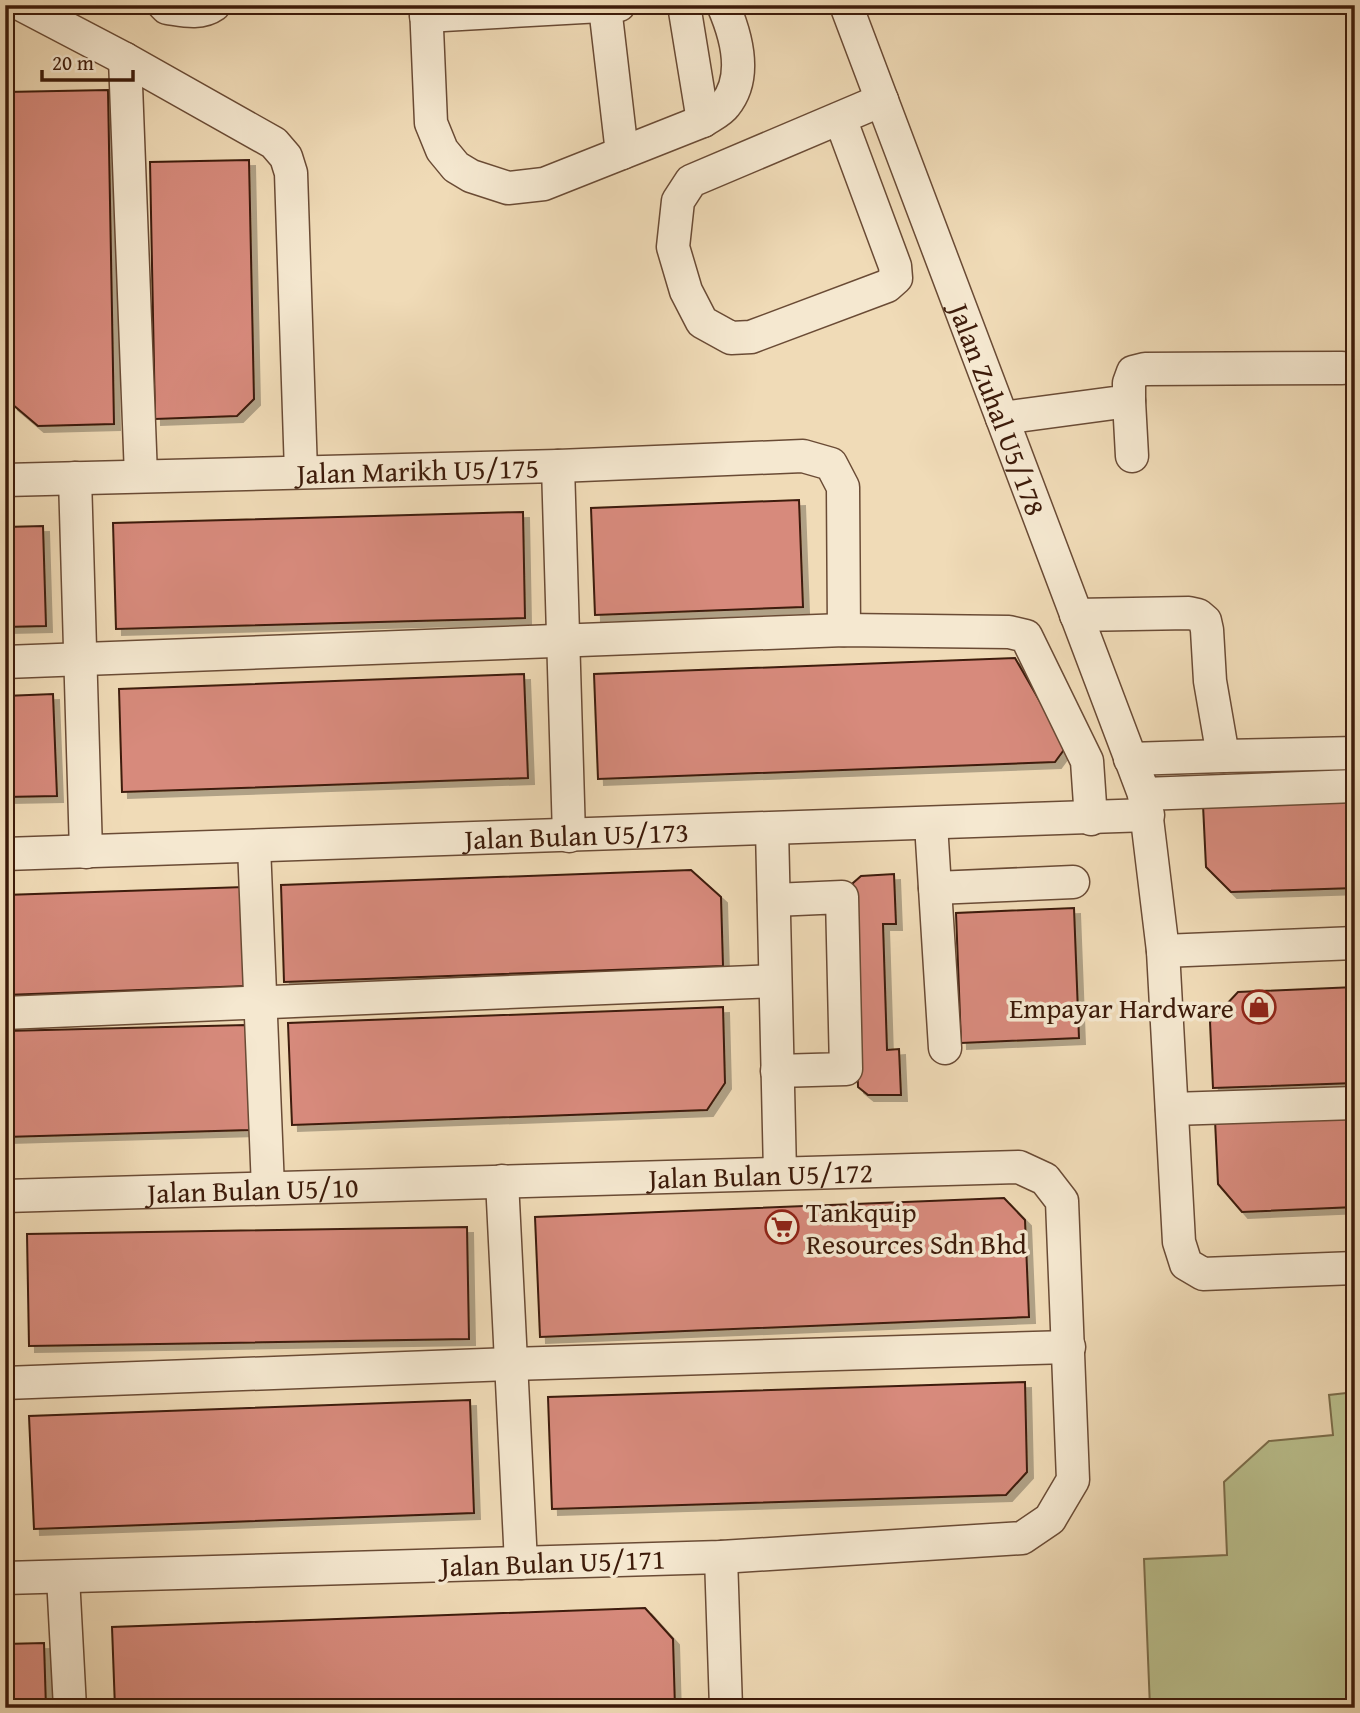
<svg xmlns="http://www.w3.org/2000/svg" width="1360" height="1713" viewBox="0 0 1360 1713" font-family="'Gentium Book Plus',serif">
<defs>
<filter id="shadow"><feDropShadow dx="6" dy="6" stdDeviation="0" flood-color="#0004"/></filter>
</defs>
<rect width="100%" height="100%" fill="#f0dbb7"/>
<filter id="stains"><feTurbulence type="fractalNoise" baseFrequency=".00286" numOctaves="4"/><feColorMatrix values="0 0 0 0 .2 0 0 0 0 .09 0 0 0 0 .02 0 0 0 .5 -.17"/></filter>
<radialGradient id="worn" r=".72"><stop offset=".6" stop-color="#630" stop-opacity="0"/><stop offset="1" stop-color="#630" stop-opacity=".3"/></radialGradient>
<path fill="#bac08e" stroke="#7c6e4c" stroke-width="2" d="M1355,1392V1708H1150L1144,1559L1227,1555L1224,1482L1269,1441L1333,1435L1329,1395Z"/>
<path fill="#d78a7c" stroke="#3d1b0a" stroke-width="2" filter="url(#shadow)" d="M108,90L114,424L38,426L12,404L6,92Z
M249,160L254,399L237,416L155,419L150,162Z
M799,500L803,607L595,615L591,508Z
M523,512L525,618L116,629L113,523Z
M43,526L46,626L5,627V527Z
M1015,658L1066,747L1055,762L598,779L594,674Z
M524,674L528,778L122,792L119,689Z
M53,694L57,796L5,797V696Z
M1355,798V888L1231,892L1206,867L1203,805Z
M691,870L721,897L723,966L284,982L281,885Z
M894,874L896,924H883L887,1050L899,1049L901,1095H868L858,1087L853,883L861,876Z
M244,887L247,986L5,995V895Z
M1074,908L1079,1038L961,1043L956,913Z
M1355,987V1083L1213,1088L1210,1022L1238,992Z
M723,1007L725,1083L707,1110L292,1125L288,1023Z
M246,1025L250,1130L5,1137V1031Z
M1355,1115V1207L1242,1212L1218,1184L1215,1120Z
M1004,1198L1025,1220L1029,1317L540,1337L535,1217Z
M467,1227L469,1339L29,1346L27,1234Z
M1025,1382L1027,1472L1006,1495L552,1509L548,1397Z
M470,1400L474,1513L34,1529L29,1416Z
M645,1608L673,1639L675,1708H115L112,1627Z
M44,1643L46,1708H5V1644Z"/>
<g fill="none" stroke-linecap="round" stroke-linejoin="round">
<defs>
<g id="minor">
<path d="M22,5L125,59L274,143L286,157L291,173L301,472"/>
<path d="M164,5L167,8C182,10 200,15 214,5"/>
<path d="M426,5L431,123L442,150L456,167L471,176L508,188L544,184L703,121C710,116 720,112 725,105C748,77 736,35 723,5"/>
<path d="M684,5L703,121"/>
<path id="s1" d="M846,5L1144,794L1163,951L1179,1242L1186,1264L1203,1274L1355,1268"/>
<path d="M605,7L622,153"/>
<path d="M426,16L619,5"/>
<path d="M125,59L141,476"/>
<path d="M840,118L895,266L896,278L887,286L751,337L731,338L702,322L686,291L673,247L678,201L691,181L882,100"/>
<path d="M1129,401L1132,456"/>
<path d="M1002,418L1129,401V383L1133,372L1145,369L1342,368"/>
<path d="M558,466L569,836"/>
<path d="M75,478L86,852"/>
<path id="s2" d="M5,480L558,466L803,456L831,464L843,487L844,630"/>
<path d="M1076,615L1189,613L1198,615L1205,621L1207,630L1210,681L1223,756L1355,753"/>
<path d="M5,662L844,630L1009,632L1026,636L1087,761L1091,819"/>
<path d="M1130,759L1223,756"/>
<path d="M1144,794L1355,786"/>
<path d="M931,824L945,1048"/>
<path d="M772,829L780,1173"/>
<path d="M254,846L268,1188"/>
<path id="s3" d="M5,854L1148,815"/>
<path d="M935,888L1073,882"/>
<path d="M774,900L842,897L846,1069L777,1071"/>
<path d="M1163,951L1355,943"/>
<path d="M5,1013L775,981"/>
<path d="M1172,1109L1355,1103"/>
<path d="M502,1181L521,1563"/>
<path id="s4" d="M5,1196L1019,1167L1045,1179L1062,1201L1073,1480L1050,1519L1022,1538L721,1557L5,1578"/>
<path d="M5,1383L511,1364L1069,1347"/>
<path d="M721,1557L726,1708"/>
<path d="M63,1577L70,1708"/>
</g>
</defs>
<use href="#minor" stroke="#6a4b35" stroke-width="35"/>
<use href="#minor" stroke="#f5e8d0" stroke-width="32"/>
</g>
<defs>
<symbol id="shop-ring" viewBox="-11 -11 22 22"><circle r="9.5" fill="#f5e8d0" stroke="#8f2418" stroke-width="1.5"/><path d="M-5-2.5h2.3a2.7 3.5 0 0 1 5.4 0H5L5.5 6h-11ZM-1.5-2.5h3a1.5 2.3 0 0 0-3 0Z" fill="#8f2418"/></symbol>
<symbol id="supermarket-ring" viewBox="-11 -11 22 22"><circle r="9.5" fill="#f5e8d0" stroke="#8f2418" stroke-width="1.5"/><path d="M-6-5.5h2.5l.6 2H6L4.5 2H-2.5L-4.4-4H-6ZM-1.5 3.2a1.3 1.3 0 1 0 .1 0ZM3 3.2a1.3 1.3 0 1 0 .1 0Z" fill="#8f2418"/></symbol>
</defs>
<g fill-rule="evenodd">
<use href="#shop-ring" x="1240" y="988" width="38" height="38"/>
<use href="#supermarket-ring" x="763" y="1208" width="38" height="38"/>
</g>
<g text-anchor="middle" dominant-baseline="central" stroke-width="7" stroke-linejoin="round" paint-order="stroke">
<g font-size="28" fill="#3d1b0a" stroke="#f5e8d0">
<text stroke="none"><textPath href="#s1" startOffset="432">Jalan Zuhal U5/178</textPath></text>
<text stroke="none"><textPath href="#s2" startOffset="413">Jalan Marikh U5/175</textPath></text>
<text stroke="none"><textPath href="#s3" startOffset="572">Jalan Bulan U5/173</textPath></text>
<text stroke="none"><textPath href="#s4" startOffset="756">Jalan Bulan U5/172</textPath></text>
<text stroke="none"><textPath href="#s4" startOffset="248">Jalan Bulan U5/10</textPath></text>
<text transform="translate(553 1562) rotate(-2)">Jalan Bulan U5/171</text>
</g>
<g font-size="28" fill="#3d1b0a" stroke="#f5e8d0" text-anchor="end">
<text x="1234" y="1007">Empayar Hardware</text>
<text x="806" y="1211" text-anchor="start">Tankquip<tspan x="806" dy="32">Resources Sdn Bhd</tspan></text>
</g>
</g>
<rect width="1360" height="1713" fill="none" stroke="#f0dbb7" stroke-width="28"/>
<rect x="7" y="7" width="1346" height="1699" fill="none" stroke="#3d1b0a" stroke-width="3.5"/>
<rect x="14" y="14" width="1332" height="1685" fill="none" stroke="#3d1b0a" stroke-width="2"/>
<path d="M42 70v10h91v-10" fill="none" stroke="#3d1b0a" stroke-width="3.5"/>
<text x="52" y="70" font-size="21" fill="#3d1b0a" stroke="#f5e8d0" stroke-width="5" paint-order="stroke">20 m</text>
<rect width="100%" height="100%" filter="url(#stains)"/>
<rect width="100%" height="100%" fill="url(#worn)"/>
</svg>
